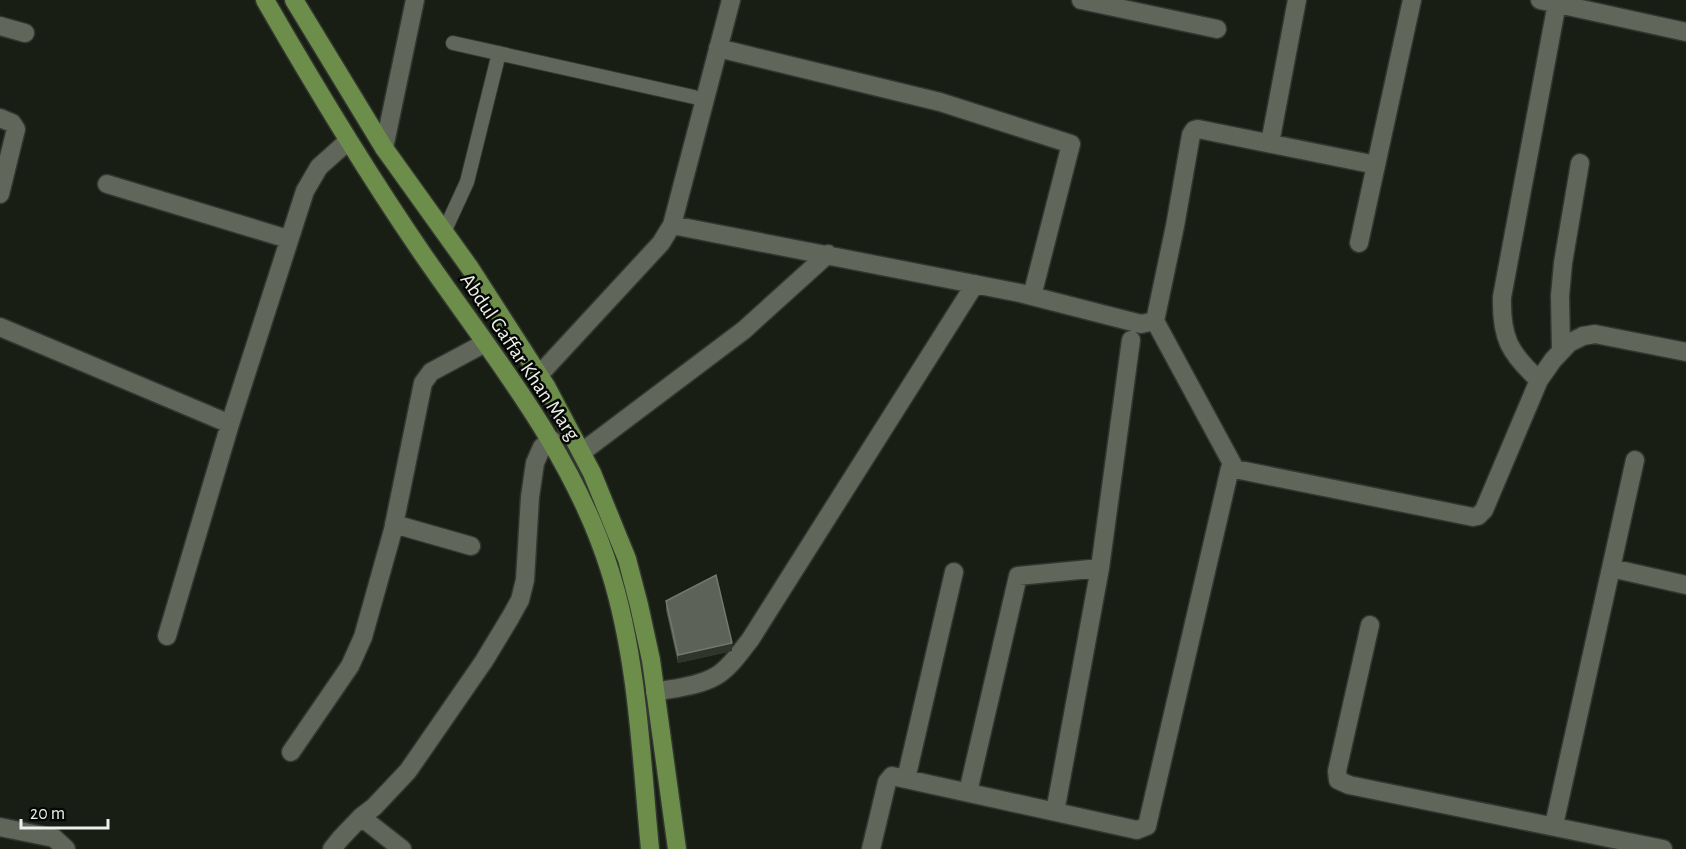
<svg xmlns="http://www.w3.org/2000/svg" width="1686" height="849" viewBox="0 0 1686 849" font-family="'Alegreya Sans',sans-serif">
<rect width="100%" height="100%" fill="#181e14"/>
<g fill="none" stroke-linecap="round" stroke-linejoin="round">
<defs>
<path id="lane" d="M453,43L694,97
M444,232L467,182L499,53"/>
<path id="street" d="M1081,0L1217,29
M1540,0L1686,32
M0,26L25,33
M718,48L940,102L1071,144L1032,296
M0,118L12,123L16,129L0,194
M1270,143L1297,0
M384,148L415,0
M107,184L288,239
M672,225L1020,293L1141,324L1155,321
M1359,243L1412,0
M0,327L230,424
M1561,350L1560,296L1563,263L1580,163
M539,375L661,243L672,225L731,0
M1539,380C1509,353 1501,337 1502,297L1557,3
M582,452L744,330L828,254
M1234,467L1155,321L1175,226L1191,135L1194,130L1198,129L1376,165
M394,524L471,546
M1611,568L1686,585
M1370,625L1337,771L1338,780L1349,785L1663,849
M167,636L230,424L305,191L319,167L348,141
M655,692C675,688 699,686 716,676C730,668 740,652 750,640L975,284
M291,752L350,666L363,637L393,530L423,383L431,372L485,343
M906,779L954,572
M968,792L1018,576L1100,568
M1055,812L1100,568L1131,340
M361,817L402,849
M1554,825L1635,460
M0,827L54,838L66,849
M332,849L340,839L361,817L374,807L408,771L484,661L510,618L520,600L525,580L530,497L535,463L542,447L552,440
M871,849L887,782L892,776L1137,830L1147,826L1230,468L1473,517L1478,516L1484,510L1539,380L1553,360L1569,343L1583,336L1595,334L1686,352"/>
<path id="primary" d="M265,0C315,87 367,173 424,256C493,356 573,452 610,571C638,660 641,757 650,849
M294,0L384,148L470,268L546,386L592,473L627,559L639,605L651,660L677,849"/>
</defs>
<use href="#lane" stroke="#323630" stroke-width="16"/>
<use href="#street" stroke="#323630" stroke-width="21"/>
<use href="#primary" stroke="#323630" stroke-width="21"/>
<use href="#lane" stroke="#60665a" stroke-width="14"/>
<use href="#street" stroke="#60665a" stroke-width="18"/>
<use href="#primary" stroke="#6c8e4a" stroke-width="18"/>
</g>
<path fill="#4a5145" d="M666,601L732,651L678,663L666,610Z"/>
<path fill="#2f352a" d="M732,643V651L678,663V655Z"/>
<path fill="#5c6257" stroke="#72786e" stroke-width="1.5" d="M716,575L732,643L678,655L666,601Z"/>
<g text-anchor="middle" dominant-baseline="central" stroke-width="5" stroke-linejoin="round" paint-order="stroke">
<g font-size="21" fill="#ecf0e9" stroke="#050704">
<text transform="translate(520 357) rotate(56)">Abdul Gaffar Khan Marg</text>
</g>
</g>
<path d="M21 819v9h87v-9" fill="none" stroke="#ecf0e9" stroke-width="3"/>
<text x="30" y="819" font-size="18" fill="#ecf0e9" stroke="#050704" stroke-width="4.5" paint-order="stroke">20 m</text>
</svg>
